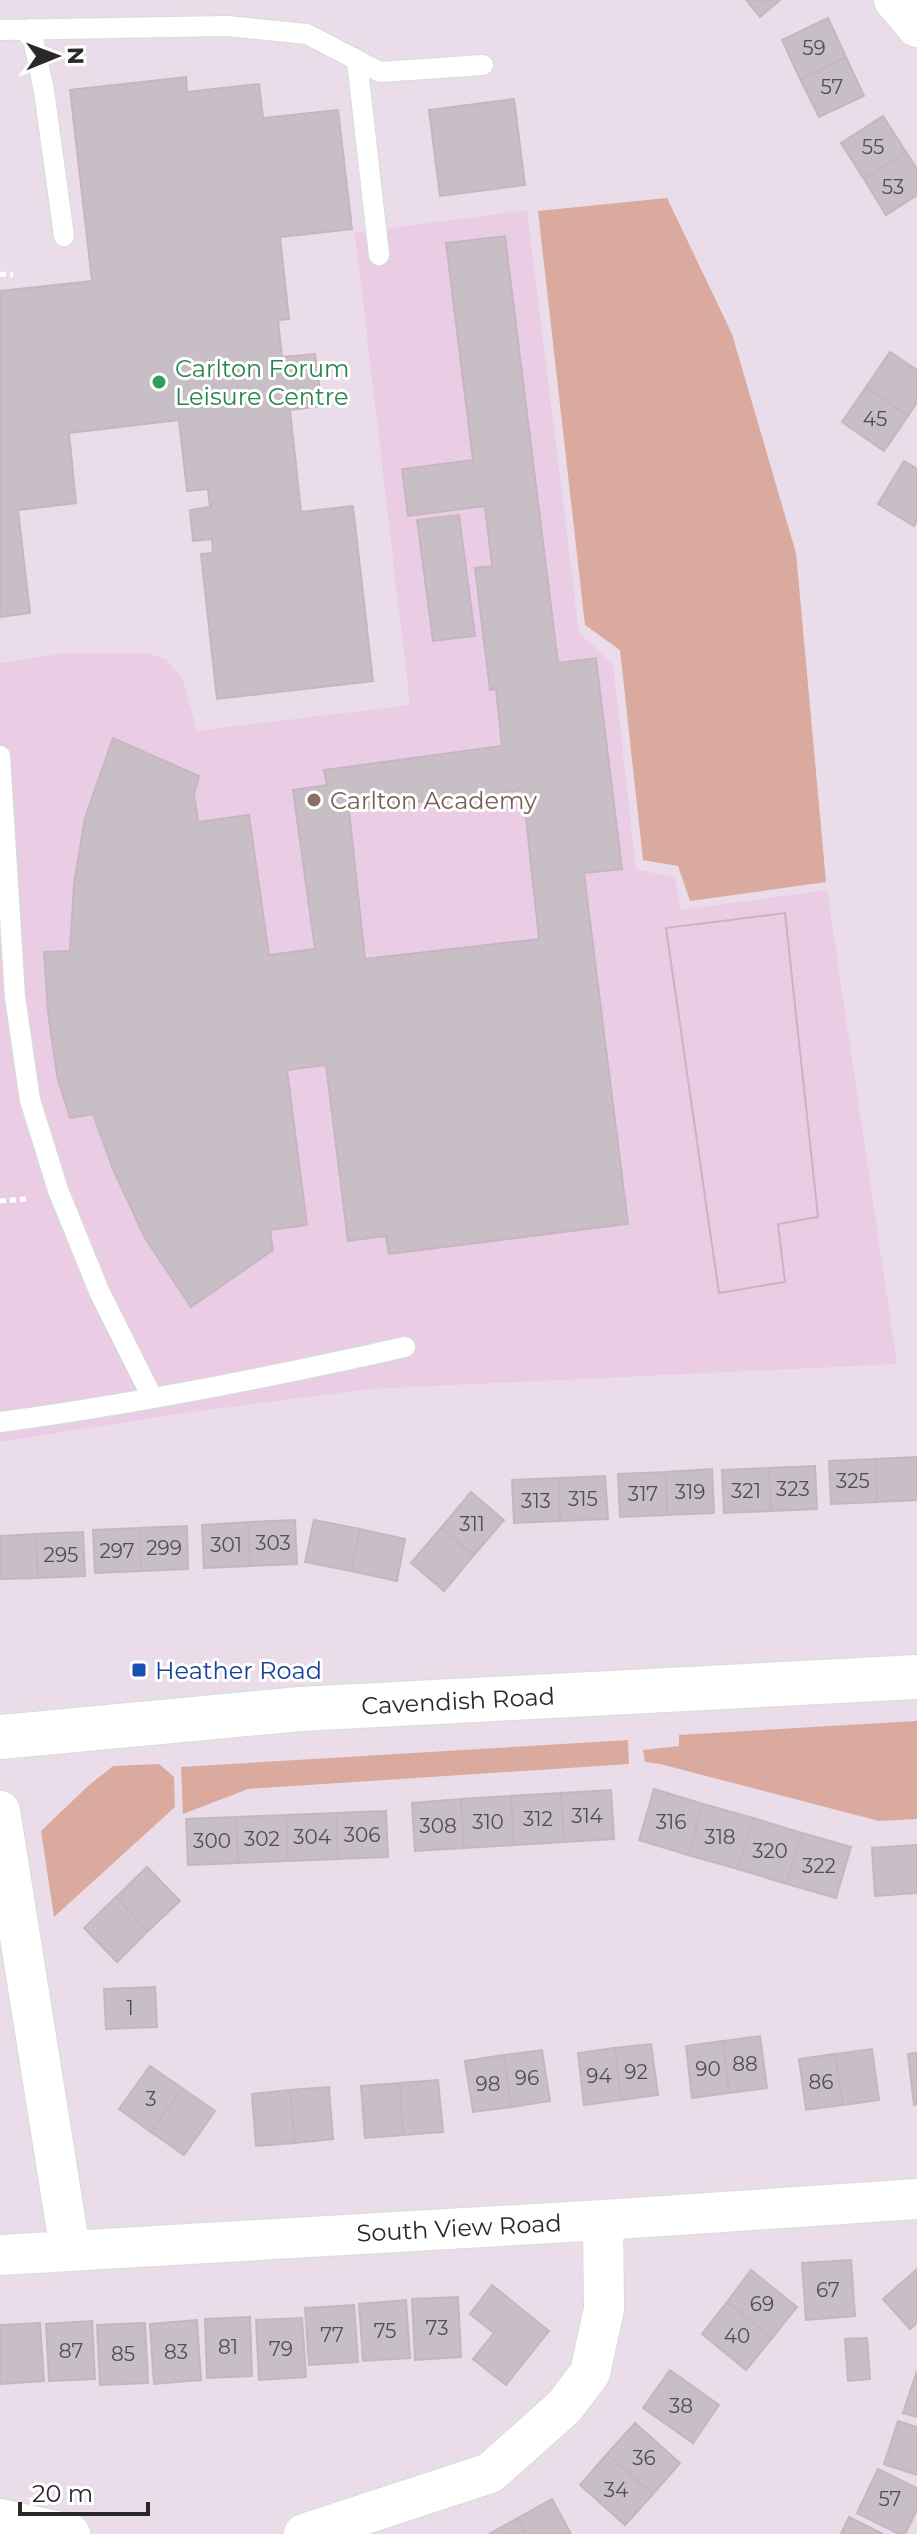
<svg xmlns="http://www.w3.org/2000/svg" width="917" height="2534" viewBox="0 0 917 2534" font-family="Montserrat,sans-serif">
<rect width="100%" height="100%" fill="#eadce8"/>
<path fill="#eacde4" d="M527,210L579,633L613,664L636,869L675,878L681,910L827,890L897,1364L369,1389L176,1414L0,1442V663L66,653H146L166,659L183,680L197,731L410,705L355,233Z"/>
<path fill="#dbaa9e" d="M667,198L732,334L796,553L826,882L690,901L678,866L643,860L620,650L585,625L538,211Z
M917,1721V1819L879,1821L660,1764L645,1762L643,1750L679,1746V1735Z
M628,1740L629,1764L248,1789L183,1814L181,1767Z
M159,1764L174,1777L175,1807L54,1917L41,1831L88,1786L113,1766Z"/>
<path fill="#c8bec6" stroke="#c5b6c2" stroke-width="2" fill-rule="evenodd" d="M746,0H780L760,17Z
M828,18L846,57L800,79L782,40Z
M846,57L864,96L819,117L800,79Z
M186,77L187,92L259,84L263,118L338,110L352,229L280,237L289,319L278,320L282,357L315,354L322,406L290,410L301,512L353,506L373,681L217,699L201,554L213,553L212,539L193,541L190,510L210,507L208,489L187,491L179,420L69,433L76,503L18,510L30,613L0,617V291L92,281L70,90Z
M514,99L525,185L440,196L429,110Z
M883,116L906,152L864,179L841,143Z
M906,152L917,169V195L886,215L864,179Z
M505,236L558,663L596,658L622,869L584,873L628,1224L389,1254L386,1236L348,1241L326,1065L287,1070L307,1225L270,1230L273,1250L191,1307L145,1238L113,1169L93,1114L70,1118L57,1076L48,1012L44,952L70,951L74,884L85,818L113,738L199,776L194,794L198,822L249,815L269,955L315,949L293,790L327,785L324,770L502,746L496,689L490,690L475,568L492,566L485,506L408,516L402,469L473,460L446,243ZM523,790L539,939L365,959L349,810Z
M890,352L917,370V402L908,416L866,387Z
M866,387L908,416L884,451L842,422Z
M904,461L917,469V521L914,526L878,504Z
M459,515L475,636L433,641L417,520Z
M785,913L818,1217L778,1224L785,1282L719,1293L666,928Z
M785,913L818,1217L778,1224L785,1282L719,1293L666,928Z
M917,1457V1500L877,1502L876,1459Z
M876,1459L877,1502L831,1504L829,1461Z
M815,1466L817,1509L771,1511L769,1468Z
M769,1468L771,1511L724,1513L722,1470Z
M712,1469L714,1513L667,1515L666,1472Z
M666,1472L667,1515L620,1517L618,1474Z
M605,1476L608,1519L560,1521L559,1478Z
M559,1478L560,1521L514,1523L512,1480Z
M471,1492L504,1520L474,1555L441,1528Z
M295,1520L297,1564L250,1566L248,1522Z
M314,1520L360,1529L351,1571L305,1562Z
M248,1522L250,1566L204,1568L202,1525Z
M187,1526L188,1569L141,1571L140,1528Z
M140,1528L141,1571L95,1573L93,1530Z
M441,1528L474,1555L444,1591L411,1563Z
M360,1529L405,1539L397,1581L351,1571Z
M83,1532L85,1576L38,1578L36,1534Z
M36,1534L38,1578L0,1579V1536Z
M654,1789L703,1804L688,1855L639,1840Z
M611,1790L614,1839L564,1842L561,1793Z
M561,1793L564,1842L514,1845L511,1796Z
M511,1796L514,1845L464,1848L461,1799Z
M461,1799L464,1848L415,1851L412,1803Z
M703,1804L753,1818L738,1869L688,1855Z
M386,1811L388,1857L338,1859L336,1813Z
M336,1813L338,1859L288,1861L286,1815Z
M286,1815L288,1861L238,1863L236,1817Z
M236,1817L238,1863L188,1865L186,1819Z
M753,1818L802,1833L787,1884L738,1869Z
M802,1833L851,1847L836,1898L787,1884Z
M917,1845V1893L875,1896L872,1848Z
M147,1867L180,1901L148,1931L116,1897Z
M116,1897L148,1931L117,1962L84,1928Z
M155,1987L157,2027L106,2029L104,1989Z
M760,2036L767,2088L729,2093L723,2041Z
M723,2041L729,2093L692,2098L686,2046Z
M651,2044L658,2095L621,2100L615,2048Z
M615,2048L621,2100L584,2105L578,2053Z
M872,2049L879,2100L843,2105L835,2054Z
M542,2050L550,2101L511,2107L504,2055Z
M917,2053V2104L914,2105L908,2054Z
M835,2054L843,2105L806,2110L799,2059Z
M504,2055L511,2107L473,2112L465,2061Z
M150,2066L182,2088L151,2132L119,2109Z
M438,2080L443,2132L403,2135L400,2083Z
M400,2083L403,2135L365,2138L361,2086Z
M329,2087L333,2139L295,2143L290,2090Z
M182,2088L215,2111L184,2155L151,2132Z
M290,2090L295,2143L256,2146L252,2094Z
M851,2260L855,2316L806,2320L802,2263Z
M917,2269V2323L910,2329L883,2299Z
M751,2270L797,2307L772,2338L727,2302Z
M492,2285L549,2331L506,2385L473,2359L494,2333L470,2314Z
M458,2297L461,2357L415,2360L412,2299Z
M406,2300L410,2358L363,2361L359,2304Z
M727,2302L772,2338L746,2370L702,2334Z
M354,2305L358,2362L309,2365L305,2308Z
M250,2317L252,2376L207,2378L205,2319Z
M302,2318L306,2377L259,2380L256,2320Z
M197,2320L201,2380L154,2384L150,2324Z
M92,2321L95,2379L49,2381L46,2324Z
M40,2323L44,2381L0,2384V2325Z
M145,2323L148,2383L100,2385L97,2325Z
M867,2338L870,2379L848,2381L845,2339Z
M670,2370L719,2405L693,2443L643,2408Z
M917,2371V2417L903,2413Z
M898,2421L917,2427V2475L884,2464Z
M635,2423L680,2463L653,2494L607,2454Z
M607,2454L653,2494L625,2525L580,2485Z
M878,2469L917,2488V2510L905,2534H899L857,2513Z
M552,2499L571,2534H526L518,2518Z
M849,2517L883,2534H841Z
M518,2518L526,2534H489Z"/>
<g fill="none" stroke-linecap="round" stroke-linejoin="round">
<defs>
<path id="lane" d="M31,29L44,91L64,236
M0,30L227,26L307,34L380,72L483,65
M357,61L379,255
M0,756L15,997L30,1100L58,1190L99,1291L152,1397
M0,1422C136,1404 271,1377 405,1347"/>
<path id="street" d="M894,0L917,27
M0,1811L70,2250
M0,2255L603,2220L917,2199
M0,2519L70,2534
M304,2534L490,2473L564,2407L590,2373L604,2309L603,2220"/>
<path id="secondary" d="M0,1737L300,1709L917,1677"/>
</defs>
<use href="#lane" stroke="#d1e0d6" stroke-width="22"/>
<use href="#street" stroke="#d1e0d6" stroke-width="42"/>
<use href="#secondary" stroke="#d1e0d6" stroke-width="46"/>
<path stroke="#fff" stroke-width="5" stroke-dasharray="6 4" stroke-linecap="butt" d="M0,274L13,275
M0,1201L27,1199"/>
<use href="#lane" stroke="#fff" stroke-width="20"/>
<use href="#street" stroke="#fff" stroke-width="40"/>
<use href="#secondary" stroke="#fff" stroke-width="44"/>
</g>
<circle fill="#2e9e5b" stroke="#fff" stroke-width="3" cx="159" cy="382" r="8"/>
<circle fill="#8d6e63" stroke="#fff" stroke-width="3" cx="314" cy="800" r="8"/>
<rect fill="#1a4fb4" stroke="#fff" stroke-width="3" x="131" y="1662" width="16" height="16" rx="4"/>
<g text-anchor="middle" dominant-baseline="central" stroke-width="6" stroke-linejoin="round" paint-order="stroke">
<g font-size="20" fill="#514e50">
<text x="814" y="48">59</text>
<text x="832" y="87">57</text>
<text x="873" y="147">55</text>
<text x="893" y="187">53</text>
<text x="875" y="419">45</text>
<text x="853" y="1481">325</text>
<text x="793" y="1489">323</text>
<text x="746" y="1491">321</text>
<text x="690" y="1492">319</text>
<text x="643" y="1494">317</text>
<text x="583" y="1499">315</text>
<text x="536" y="1501">313</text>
<text x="472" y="1524">311</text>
<text x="273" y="1543">303</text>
<text x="226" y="1545">301</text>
<text x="164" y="1548">299</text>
<text x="117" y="1551">297</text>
<text x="61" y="1555">295</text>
<text x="587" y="1816">314</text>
<text x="538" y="1819">312</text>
<text x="488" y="1822">310</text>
<text x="671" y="1822">316</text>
<text x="438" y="1826">308</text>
<text x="362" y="1835">306</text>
<text x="312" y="1837">304</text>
<text x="720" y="1837">318</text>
<text x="262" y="1839">302</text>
<text x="212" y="1841">300</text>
<text x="770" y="1851">320</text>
<text x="819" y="1866">322</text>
<text x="130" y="2008">1</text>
<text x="745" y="2064">88</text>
<text x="708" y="2069">90</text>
<text x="636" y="2072">92</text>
<text x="599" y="2076">94</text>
<text x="527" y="2078">96</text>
<text x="821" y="2082">86</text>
<text x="488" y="2084">98</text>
<text x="151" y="2099">3</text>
<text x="828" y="2290">67</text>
<text x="762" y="2304">69</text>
<text x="437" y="2328">73</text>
<text x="385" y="2331">75</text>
<text x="332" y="2335">77</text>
<text x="737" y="2336">40</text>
<text x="228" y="2347">81</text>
<text x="281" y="2349">79</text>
<text x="71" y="2351">87</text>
<text x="176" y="2352">83</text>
<text x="123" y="2354">85</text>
<text x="681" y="2406">38</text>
<text x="644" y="2458">36</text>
<text x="616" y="2490">34</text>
<text x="890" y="2499">57</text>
</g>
<g font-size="24" fill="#27864d" stroke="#fff" text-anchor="start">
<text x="175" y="368">Carlton Forum<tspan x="175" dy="28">Leisure Centre</tspan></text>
</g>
<g font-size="24" fill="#785e54" stroke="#fff" text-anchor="start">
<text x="330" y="800">Carlton Academy</text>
</g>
<g font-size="24" fill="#164399" stroke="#fff" text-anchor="start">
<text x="155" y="1670">Heather Road</text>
</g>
<g font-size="24" fill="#292929" stroke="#fff">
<text transform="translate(458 1701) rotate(-3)">Cavendish Road</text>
<text transform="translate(459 2228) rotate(-3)">South View Road</text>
</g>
</g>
<g transform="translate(56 56) rotate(89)" stroke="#ffffff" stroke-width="6" paint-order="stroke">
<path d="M0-6L14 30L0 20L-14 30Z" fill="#292929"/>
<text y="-12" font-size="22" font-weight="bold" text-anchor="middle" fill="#292929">N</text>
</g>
<path d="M20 2502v12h128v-12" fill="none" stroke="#292929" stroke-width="4"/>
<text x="32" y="2502" font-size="24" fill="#292929" stroke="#ffffff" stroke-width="6" paint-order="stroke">20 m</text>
</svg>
